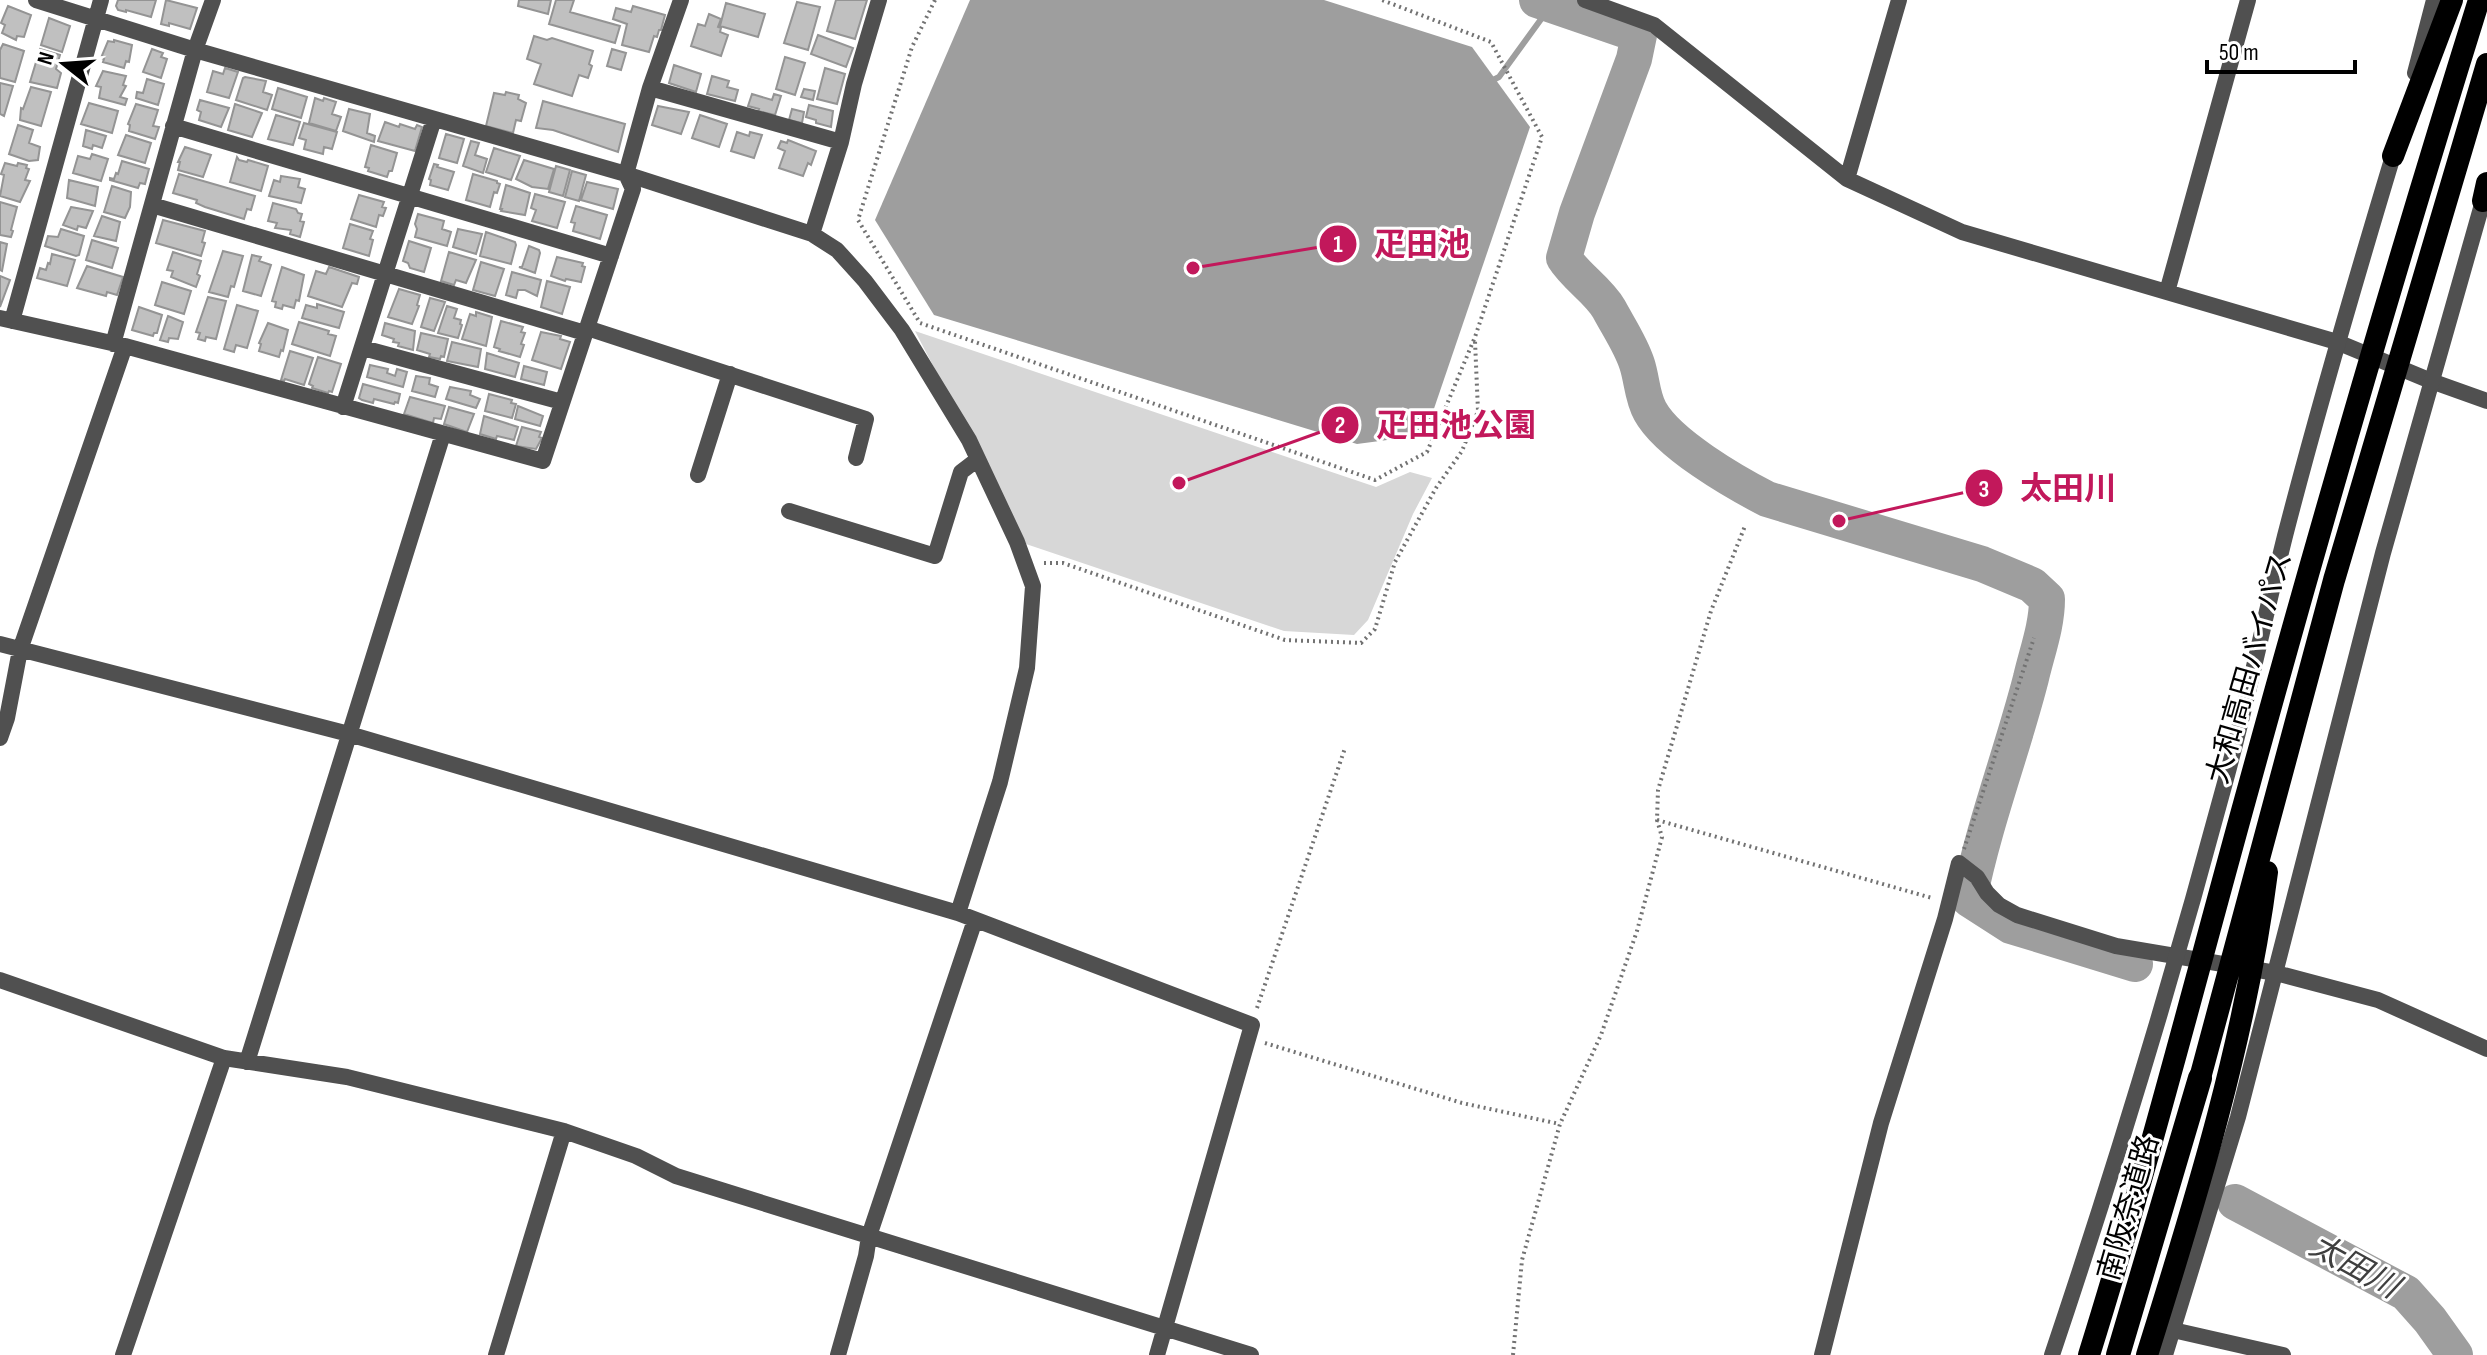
<svg xmlns="http://www.w3.org/2000/svg" width="2487" height="1355" viewBox="0 0 2487 1355" font-family="'Sofia Sans Condensed','Noto Sans JP',sans-serif">
<rect width="100%" height="100%" fill="#fff"/>
<path fill="#d7d7d7" d="M915,331L1376,487L1410,472L1432,478L1413,514L1368,620L1354,635L1284,631L1026,544Z"/>
<path fill="#9e9e9e" d="M970,0H1324L1472,47L1530,127L1425,435L1357,444L934,315L875,220Z"/>
<g fill="none" stroke-linecap="round" stroke-linejoin="round">
<path stroke="#9e9e9e" stroke-width="6" d="M1489,82L1499,77L1555,0"/>
<path stroke="#9e9e9e" stroke-width="36" d="M1537,0L1639,35L1634,59L1577,213L1564,258C1576,277 1598,290 1609,309C1618,326 1631,345 1637,364C1642,379 1642,397 1650,411C1668,444 1734,482 1767,499L1982,564L2032,585L2047,599C2047,626 2037,652 2031,678C2012,752 1984,824 1969,899L2011,926L2135,964
M2235,1202L2406,1293L2430,1320L2455,1355"/>
</g>
<path fill="#c0c0c0" stroke="#949494" stroke-width="2" d="M118,0H156L151,17L126,10V12L118,10L116,6Z
M166,0L197,8L190,29L169,23V26L161,24Z
M519,0H551L548,14L518,6Z
M556,0H574L570,12L620,26L615,43L549,24Z
M836,0H867L855,39L827,31Z
M797,2L820,7L808,50L784,43Z
M726,3L765,14L758,37L720,26Z
M8,6L31,15L24,37L17,36L16,40L2,33L5,25L1,23Z
M633,6L665,15L661,30H659L657,37L654,36L649,52L622,45L627,24L613,19L616,8L631,12Z
M709,14L721,19L718,27L721,28L720,32L728,35L721,56L691,46L698,24L705,26Z
M49,18L70,26L62,52L41,45Z
M818,35L853,48L846,67L811,54Z
M534,36L547,40L552,38L593,51L589,64L592,66L588,78L579,75L572,96L534,84L541,64L527,59Z
M114,40L132,45L129,62L126,61L124,68L103,62L104,59L101,58L108,41L114,42Z
M3,44L24,51L15,82L0,78V50Z
M40,49L60,55L56,69L61,73L57,88L30,82Z
M152,49L163,53L161,57L167,59L161,78L143,72Z
M612,49L626,53L621,70L607,66Z
M785,57L805,63L795,95L776,89Z
M674,65L701,74L696,92L669,83Z
M225,68L238,72L229,98L207,92L213,71L223,74Z
M825,68L845,74L837,104L817,99Z
M103,71L126,76L123,85L126,86L120,97L127,99L125,105L99,98L101,87L96,86Z
M712,76L729,81L727,87L738,90L735,101L707,94Z
M245,77L266,81L263,92L272,95L267,110L236,100L243,78Z
M147,79L164,84L158,105L136,98L137,92L143,93Z
M0,83L13,86L4,116L0,114Z
M31,87L51,92L41,126L20,120L21,108L23,109Z
M278,88L307,97L301,118L272,109Z
M804,89L815,91L813,100L801,97Z
M506,92L519,95L518,99L526,103L521,121L516,120L513,133L486,126L494,93L505,95Z
M752,94L772,100L774,94L781,96L775,115L758,111L759,109L748,106Z
M315,98L323,101L324,98L336,102L332,114L341,117L336,131L309,123Z
M200,100L229,108L221,127L199,120L201,112L197,110Z
M543,101L625,124L618,152L553,130L536,128Z
M89,103L118,111L112,133L81,124Z
M136,104L158,110L153,126L159,127L155,139L129,131L130,125L128,124Z
M235,104L262,113L252,137L228,130Z
M809,105L833,111L831,127L816,123V120L806,117Z
M658,106L689,112L681,134L652,125Z
M349,109L370,114L367,133L375,136L374,142L343,131Z
M792,109L804,112L802,123L789,120Z
M276,115L300,122L293,145L268,139Z
M700,115L727,124L719,147L692,138Z
M385,122L399,127L400,124L415,129L417,125L422,127L415,151L378,141Z
M304,123L337,132L332,149L324,147L323,154L304,149L306,140L299,138Z
M18,125L33,130L29,143L40,147L38,160L29,161L9,154Z
M86,130L106,136L102,148L93,145L92,149L83,146Z
M737,132L749,136L750,132L762,135L754,158L731,151Z
M446,134L464,139L457,163L439,158Z
M126,135L151,143L145,163L118,155Z
M788,140L816,151L811,165L808,163L803,176L779,168L785,151L778,148L781,141L787,143Z
M471,141L479,143L475,155L487,159L483,173L463,166Z
M371,145L397,153L392,171H389L387,177L368,171L369,168L365,167Z
M185,147L211,155L203,177L178,170L180,162H178Z
M494,148L520,156L511,180L486,172Z
M92,154L108,159L101,181L73,173L78,156L90,159Z
M237,157L239,160L247,162L248,160L268,166L261,191L230,182Z
M524,160L554,169L548,189L532,187L516,179Z
M122,161L149,169L145,184L140,183L138,188L110,180V178L114,179L116,173L118,174Z
M5,163L17,166L18,163L27,165L26,168L29,169L25,180L30,181L20,202L0,196L4,175L1,174Z
M434,164L438,165L437,167L454,172L448,190L430,185L431,180L429,179Z
M556,166L570,170L563,196L549,192Z
M572,171L586,175L579,201L565,197Z
M179,174L255,196L251,210L247,209L244,219L205,207L196,203L197,200L173,193Z
M473,174L497,181V183L500,184L497,193L494,192L490,207L466,200Z
M281,176L300,179L298,187L305,189L301,203L269,196L274,180L280,182Z
M69,180L98,187L95,206L67,198Z
M587,182L618,189L613,209L581,200Z
M506,185L530,193L525,215L501,211L502,209H500Z
M112,186L131,192L130,207L125,218L104,212Z
M535,194L565,202L557,228L532,221L536,210L531,208Z
M359,195L384,202L382,207L386,208L383,216L379,215L376,227L351,219Z
M0,202L17,207L11,230L13,231L11,237L0,235Z
M273,203L296,209L298,213L302,214L300,221L304,222L300,237L290,234L291,230L275,228L277,223L268,221Z
M576,206L607,215L600,239L573,231L575,223L571,222Z
M71,207L93,211L86,228L78,226L77,230L63,225Z
M418,214L444,221L442,229L451,232L447,246L415,237L417,229L415,224Z
M102,216L120,222L116,241L94,236Z
M163,220L205,231L202,242L205,243L201,256L156,243Z
M350,224L373,231L370,239L373,240L369,256L343,248Z
M61,229L84,236L79,255L76,256L45,246L48,236L58,237Z
M458,229L482,234L476,254L453,247Z
M486,232L515,242L516,245L511,264L480,256Z
M92,240L118,248L112,268L86,260Z
M409,241L431,248L424,272L410,268L408,263L403,261Z
M0,242L7,244L2,271L0,270Z
M529,246L539,250L540,253L535,273L519,267H522Z
M223,251L243,256L234,287L231,286L228,297L209,292Z
M173,252L201,261L197,274L200,276L196,287L171,277L173,271L167,270Z
M449,252L476,260L466,283L456,280L454,285L441,281Z
M52,254L75,260L67,286L37,278L40,268L46,270L48,263L50,264Z
M252,255L261,257L259,261L271,265L261,296L243,291Z
M557,257L583,263L582,266L585,267L581,282L566,279L565,281L551,276Z
M481,262L504,269L495,296L473,290Z
M87,266L123,277L117,295L107,292L106,296L77,288Z
M282,267L304,275L299,301L296,300L294,308L283,305L282,309L275,307L276,302L272,301Z
M329,267L359,277L357,284L352,283L342,307L308,296L316,271L326,274Z
M512,272L541,280L537,296L525,290H518L516,298L506,295Z
M0,276L10,280L0,307Z
M547,281L570,287L562,314L541,307Z
M162,282L191,291L184,314L155,305Z
M399,289L420,295L417,305L419,306L412,324L388,317Z
M208,297L226,301L216,339L206,337L205,341L198,339L200,333L196,332Z
M430,298L445,302L434,331L421,327Z
M317,304L344,312L339,328L302,318L306,305L317,308Z
M237,305L258,311L247,348L236,345L234,352L224,349Z
M447,306L457,309L454,318L461,320L460,324L462,325L458,338L438,333Z
M139,307L162,315L157,333H154L153,336L132,330Z
M476,312L492,317L486,346L462,339L470,314L476,316Z
M168,316L183,322L178,339L169,338L168,342L160,340Z
M501,321L523,327L521,332L525,333L521,344L524,345L520,357L499,351L500,349L494,347Z
M299,322L329,331L328,334L336,336L330,356L292,344Z
M268,323L288,330L283,351L281,350L279,357L259,351L261,344L259,343Z
M385,323L415,331L413,350L398,346L399,343L393,342L394,339L382,335Z
M541,332L561,336L560,339L570,342L561,369L532,360Z
M421,333L448,339L444,357L441,356L440,359L429,357L430,354L417,350Z
M452,342L481,349L478,367L447,361Z
M290,351L313,358L304,385L285,379L284,381L281,380Z
M487,353L519,363L515,377L485,369Z
M318,357L341,364L332,392L329,391L328,393L312,388L313,386L309,384Z
M370,365L388,369L387,373L395,376L397,369L407,372L403,387L367,377Z
M524,366L547,372L544,385L521,379Z
M416,376L430,378L429,384L438,387L435,397L412,391Z
M363,384L400,394L398,403L395,402L394,404L374,399L373,403L362,400L359,398Z
M450,387L471,391L470,395L480,399L476,408L446,399Z
M489,394L512,400L511,403L516,404L512,418L485,411Z
M410,397L445,406L441,419L434,418L433,423L404,414Z
M518,406L543,416L540,426L515,419Z
M449,407L474,414L467,432L444,424Z
M484,416L518,427L514,440L497,436L496,439L480,434Z
M522,427L541,432L539,437L542,438L536,449L516,446Z"/>
<g fill="none" stroke-linecap="round" stroke-linejoin="round">
<path stroke="#727272" stroke-width="4" stroke-dasharray="2 4" stroke-linecap="butt" d="M935,0L912,47L858,220L920,323L1375,480L1427,452L1475,337L1542,137L1491,42L1382,0
M1044,563H1063L1285,640L1361,643L1375,629L1395,562L1436,488L1462,451L1478,411L1475,341
M1657,820L1932,898
M1964,849L2034,638
M1257,1008L1345,748
M1265,1043L1462,1103L1560,1124
M1513,1355L1522,1260L1560,1124L1601,1035L1637,931L1662,837L1657,820L1658,790L1711,611L1745,526"/>
<path stroke="#505050" stroke-width="16" d="M681,0L650,88L626,174L812,234L837,250L865,281L902,330L969,440L1017,542L1033,586L1027,668L1000,782L958,913
M1585,0L1654,25L1847,179L1962,232L2337,342L2431,381L2487,401
M2415,73L2434,0
M650,88L841,142
M173,126L611,256
M1847,179L1899,0
M152,205L585,333
M812,234L841,142L854,84L879,0
M2167,292L2248,0
M0,318L125,346L543,461L633,189L626,174L195,50L36,0
M12,321L101,0
M587,328L866,419L856,458
M113,344L195,50L213,0
M363,348L562,402
M343,407L434,119
M698,475L730,374
M789,511L935,556L961,472L978,459
M0,644L349,734L958,913L1252,1025L1157,1355
M0,738L7,718L20,650L125,346
M0,980L224,1058L347,1077L564,1131L636,1156L676,1176L1251,1355
M247,1062L443,434
M2173,1330L2283,1355
M123,1355L224,1058
M496,1355L564,1131
M838,1355L866,1256L869,1236L975,920
M1822,1355L1881,1123L1945,919L1959,863L1977,877L1987,893L1999,905L2017,915L2116,946L2276,973"/>
<path stroke="#505050" stroke-width="16" d="M2276,973L2378,1000L2487,1049
M2052,1355C2116,1165 2174,973 2226,779C2248,698 2265,616 2285,536C2318,408 2355,282 2393,156
M2165,1355L2238,1117L2383,553L2483,201"/>
<path stroke="#000" stroke-width="22" d="M2393,156L2452,0
M2483,201L2487,183
M2200,1078L2334,580L2487,64
M2089,1355C2148,1166 2197,973 2250,782C2322,520 2398,259 2479,0
M2147,1355C2197,1196 2246,1037 2267,872"/>
<path stroke="#000" stroke-width="24" d="M2118,1355L2200,1078"/>
</g>
<g text-anchor="middle" dominant-baseline="central" stroke-width="6" stroke-linejoin="round" paint-order="stroke">
<g font-size="30" fill="#000" stroke="#fff">
<text transform="translate(2250 668) rotate(-74)">大和高田バイパス</text>
<text transform="translate(2129 1208) rotate(-74)">南阪奈道路</text>
</g>
<g font-size="32" font-style="italic" fill="#3f3f3f" stroke="#fff">
<text transform="translate(2354 1267) rotate(29)">太田川</text>
</g>
</g>
<path fill="none" stroke="#c2185b" stroke-width="3" d="M1193 268L1338 244M1179 483L1340 425M1839 521L1984 488"/>
<g fill="#c2185b" stroke="#fff" stroke-width="3">
<circle cx="1193" cy="268" r="8"/>
<circle cx="1179" cy="483" r="8"/>
<circle cx="1839" cy="521" r="8"/>
<circle cx="1338" cy="244" r="20"/>
<circle cx="1340" cy="425" r="20"/>
<circle cx="1984" cy="488" r="20"/>
</g>
<g font-size="24" text-anchor="middle" font-weight="bold" fill="#fff">
<text x="1338" y="252">1</text>
<text x="1340" y="433">2</text>
<text x="1984" y="497">3</text>
</g>
<g font-size="32" text-anchor="middle" font-weight="bold" fill="#c2185b" stroke="#fff" stroke-width="6" stroke-linejoin="round" paint-order="stroke">
<text x="1422" y="255">疋田池</text>
<text x="1456" y="436">疋田池公園</text>
<text x="2068" y="499">太田川</text>
</g>
<g transform="translate(64 64) rotate(287)" stroke="#ffffff" stroke-width="6" paint-order="stroke">
<path d="M0-6L14 30L0 20L-14 30Z" fill="#000000"/>
<text y="-12" font-size="22" font-weight="bold" text-anchor="middle" fill="#000000">N</text>
</g>
<path d="M2207 60v12h148v-12" fill="none" stroke="#000000" stroke-width="4"/>
<text x="2219" y="60" font-size="24" fill="#000000" stroke="#ffffff" stroke-width="6" paint-order="stroke">50 m</text>
</svg>
